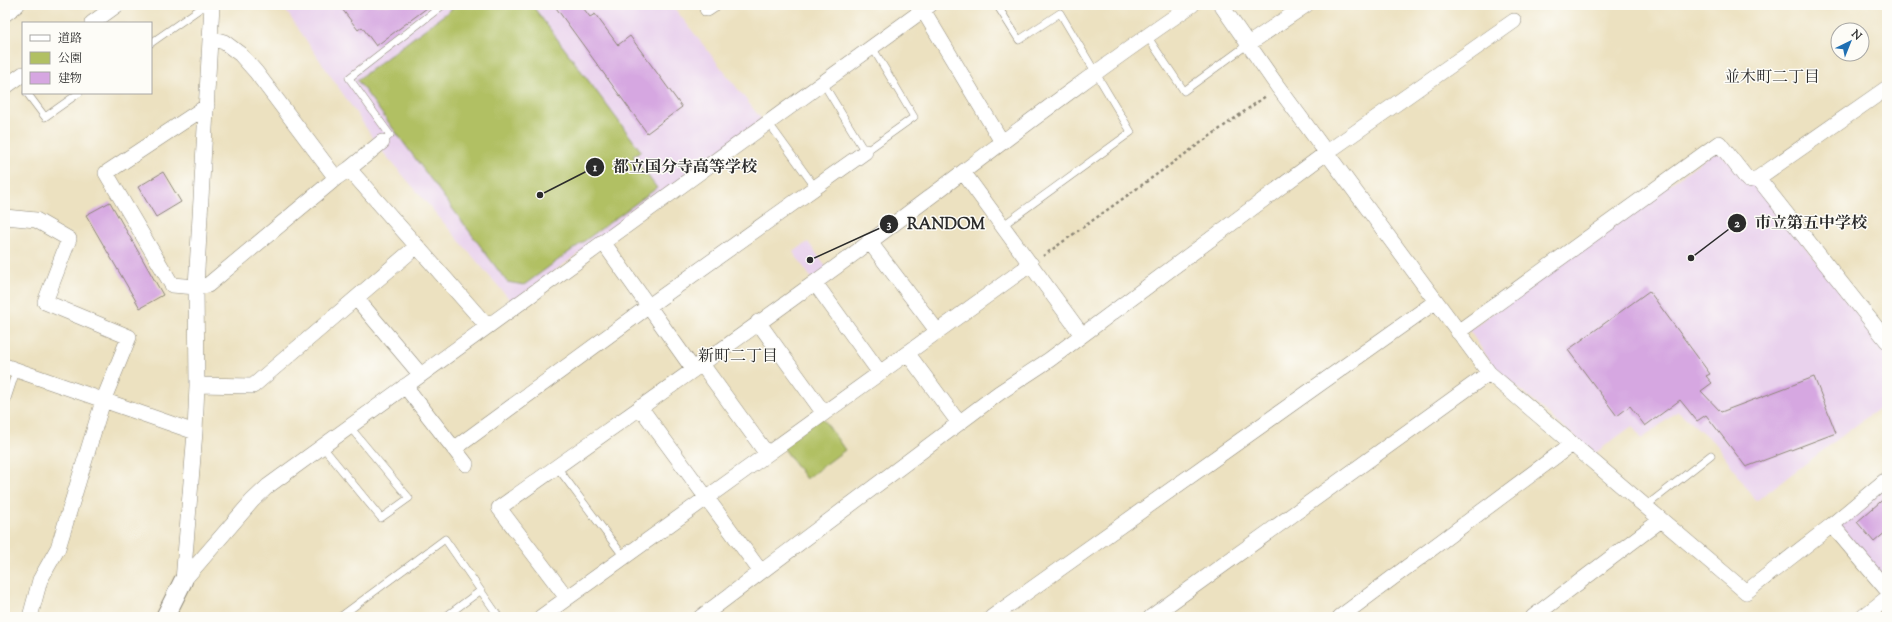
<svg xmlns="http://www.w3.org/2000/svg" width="1892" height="622" viewBox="0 0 1892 622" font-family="'Sorts Mill Goudy','Noto Serif JP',serif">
<rect width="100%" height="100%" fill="#fdfcf7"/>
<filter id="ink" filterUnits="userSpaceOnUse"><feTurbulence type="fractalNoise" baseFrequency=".025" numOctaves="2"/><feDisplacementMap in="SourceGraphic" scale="8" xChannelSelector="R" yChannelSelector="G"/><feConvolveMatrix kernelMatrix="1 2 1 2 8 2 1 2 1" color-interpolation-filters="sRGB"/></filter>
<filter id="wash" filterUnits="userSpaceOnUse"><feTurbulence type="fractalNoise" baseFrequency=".012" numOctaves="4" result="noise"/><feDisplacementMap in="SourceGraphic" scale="16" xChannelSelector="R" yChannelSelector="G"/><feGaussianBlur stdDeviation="0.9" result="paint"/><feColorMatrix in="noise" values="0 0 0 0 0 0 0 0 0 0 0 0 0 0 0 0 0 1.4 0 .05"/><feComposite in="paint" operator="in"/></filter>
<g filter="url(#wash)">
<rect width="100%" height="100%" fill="#ece1c0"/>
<path fill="#e9d2ed" d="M282,5H672L762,120L512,302L382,151Z
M1717,150L1757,185L1887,351V402L1756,501L1717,445L1678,411L1642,439L1632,426L1594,454L1494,367L1469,330Z
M808,242L827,268L812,279L793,252Z
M1887,484V581L1838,525Z"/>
<path fill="#b1c063" stroke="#6e7647" d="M457,5H532L641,151L633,156L657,188L524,285L507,282L357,80Z
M822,417L845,450L806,479L782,446Z"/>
<g id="blocks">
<path fill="#d6a7e1" d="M339,5H431L376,46L362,27L358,30Z
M554,5H581L590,17L595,14L618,45L630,36L682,107L647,133Z
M163,172L181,202L156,217L138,187Z
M110,202L163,295L140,308L86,215Z
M1649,291L1710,374L1706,376L1712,383L1701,391L1721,412L1814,377L1836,433L1746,467L1706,415L1697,421L1680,400L1645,426L1630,406L1617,416L1568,350Z
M1887,496V531L1874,542L1857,522Z"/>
</g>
</g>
<g filter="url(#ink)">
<use href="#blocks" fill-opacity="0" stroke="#8c8676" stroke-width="1"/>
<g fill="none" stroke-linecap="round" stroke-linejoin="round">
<defs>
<path id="service" d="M997,5L1019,40L1060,13L1131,132L1002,226
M1147,36L1184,91L1247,45
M151,43L201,8H211
M823,83L865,152L914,117L872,47
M27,93L45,117L79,93
M768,122L815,187
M382,142L390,135L349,78L443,5
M5,405L16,371
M322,446L381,518L409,498L349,426
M557,467L624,557
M1646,506L1711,455
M340,617L445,539L499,617
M445,617L480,591"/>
<path id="minor" d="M1221,5L1278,87L1489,373L1746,592L1832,525L1887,479
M707,9L713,5
M923,10L1002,142
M5,14L17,5
M92,23L117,5
M210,38L224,42L240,54L256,72L336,178
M1247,45L1306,5
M5,87L23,74
M1887,88L1758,178L1887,341
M207,106L106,173L172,285L196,287L208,285L336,178L349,169L382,142
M349,169L487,326
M963,172L1082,335
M5,217L36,220L69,239L45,302L129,337L103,401L58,548L40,580L30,617
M869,241L938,332
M603,242L693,369
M815,283L880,373
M356,298L420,374
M758,322L823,412
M1458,332L1719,143L1748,180L1758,178
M908,354L959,423
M701,363L767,454
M5,366L195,432
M197,385L253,386L417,246
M405,386L466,464
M640,407L761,572
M454,449L649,306L865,152
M1832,525L1887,590
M183,581L252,501L268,486L930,5
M183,581L195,432L197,385L196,287L212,5
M567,598L499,508C604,433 710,359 814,283C941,191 1062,93 1192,5
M541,617L1031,264
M701,617L999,393L1049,360L1326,153L1514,21
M992,617L1435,302
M1151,617L1489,373
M1340,617L1572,444
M1533,617L1661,520
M1863,617L1887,598"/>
<path id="tertiary" d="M165,617L183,581"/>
</defs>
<use href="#service" stroke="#8c8676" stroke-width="8"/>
<use href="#minor" stroke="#8c8676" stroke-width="16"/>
<use href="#tertiary" stroke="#8c8676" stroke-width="20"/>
<path stroke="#8c8676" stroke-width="2.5" stroke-dasharray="3 3" stroke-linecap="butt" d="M1043,256L1266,96"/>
<use href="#service" stroke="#fff" stroke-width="7"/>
<use href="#minor" stroke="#fff" stroke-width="15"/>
<use href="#tertiary" stroke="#fff" stroke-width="18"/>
</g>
</g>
<g text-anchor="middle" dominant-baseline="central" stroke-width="3" stroke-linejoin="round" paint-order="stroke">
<g font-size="16" fill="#2b2b2b" stroke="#fdfcf7">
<text x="1772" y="78">並木町二丁目</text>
<text x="738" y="357">新町二丁目</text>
</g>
</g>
<path fill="none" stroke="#2b2b2b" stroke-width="1.5" d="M540 195L595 167M1691 258L1737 223M810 260L889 224"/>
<g fill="#2b2b2b" stroke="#fdfcf7" stroke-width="1.5">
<circle cx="540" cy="195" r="4"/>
<circle cx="1691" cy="258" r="4"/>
<circle cx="810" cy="260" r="4"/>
<circle cx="595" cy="167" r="10"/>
<circle cx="1737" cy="223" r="10"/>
<circle cx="889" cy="224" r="10"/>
</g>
<g font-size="12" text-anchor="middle" font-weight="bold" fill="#fff">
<text x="595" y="171">1</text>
<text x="1737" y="227">2</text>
<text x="889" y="228">3</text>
</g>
<g font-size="16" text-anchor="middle" font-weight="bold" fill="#2b2b2b" stroke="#fdfcf7" stroke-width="3" stroke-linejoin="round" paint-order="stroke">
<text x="685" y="172">都立国分寺高等学校</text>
<text x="1811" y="228">市立第五中学校</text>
<text x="946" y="229">RANDOM</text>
</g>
<rect width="1892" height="622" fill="none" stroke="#fdfcf7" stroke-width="20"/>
<rect x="22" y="22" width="130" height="72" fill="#fdfcf7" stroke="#a9a8a5"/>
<rect x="30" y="35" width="20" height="6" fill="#ffffff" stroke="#a9a8a5"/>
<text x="58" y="42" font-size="12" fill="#2b2b2b">道路</text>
<rect x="30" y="52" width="20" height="12" fill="#b1c063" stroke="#a9a8a5"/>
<text x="58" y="62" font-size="12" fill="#2b2b2b">公園</text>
<rect x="30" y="72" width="20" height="12" fill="#d6a7e1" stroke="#a9a8a5"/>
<text x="58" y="82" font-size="12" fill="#2b2b2b">建物</text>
<g transform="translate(1850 42) rotate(43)"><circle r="19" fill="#fdfcf7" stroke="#a9a8a5"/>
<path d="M0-3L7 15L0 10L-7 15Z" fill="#1f6fb2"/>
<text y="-6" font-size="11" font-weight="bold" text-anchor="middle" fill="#2b2b2b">N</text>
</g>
</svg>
